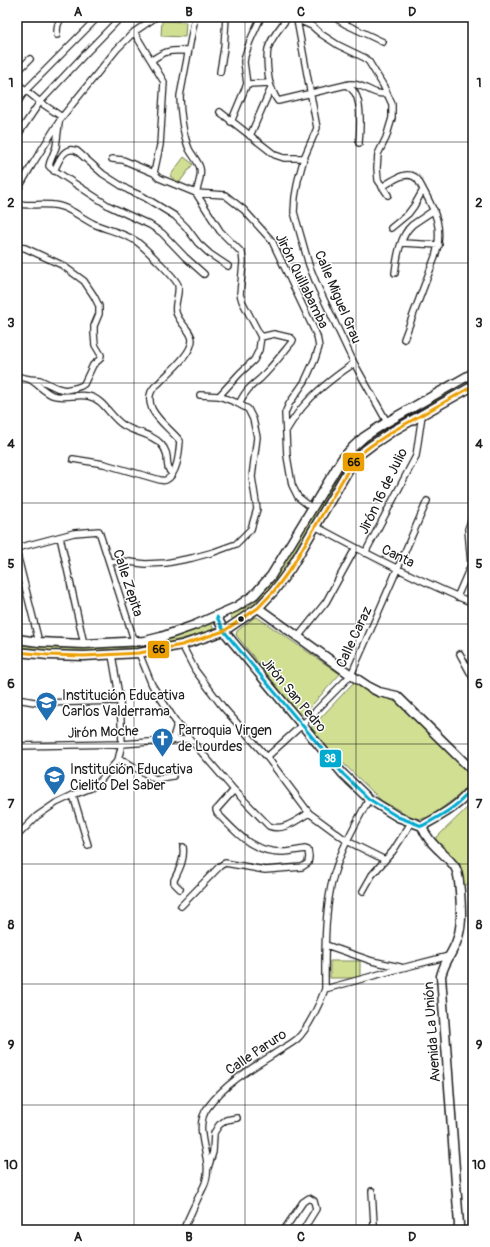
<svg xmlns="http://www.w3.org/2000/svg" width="490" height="1247" viewBox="0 0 490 1247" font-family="Pangolin,sans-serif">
<rect width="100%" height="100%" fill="#fff"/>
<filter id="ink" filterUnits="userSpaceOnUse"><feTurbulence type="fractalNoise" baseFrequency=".025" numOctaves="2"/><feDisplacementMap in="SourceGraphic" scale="8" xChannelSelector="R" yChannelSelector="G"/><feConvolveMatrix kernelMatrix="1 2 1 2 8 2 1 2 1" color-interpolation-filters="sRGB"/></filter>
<g filter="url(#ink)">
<path fill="#d1df93" stroke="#767e58" d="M162,21L186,22L185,37L161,36Z
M184,157L193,164L179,183L170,176Z
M453,390L454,392L375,438L357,451L348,461L278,579L268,592L259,601L233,620L230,615L249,606L258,599L276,577L346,459C376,429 416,410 453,390Z
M255,617H257L340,674L304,714L302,715L299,714L236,635L237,631Z
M211,623L214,630L149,648L121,651L74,652L28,649L17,647V644L29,646L74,649L147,646L159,643Z
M355,681L362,688L396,702L407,710L461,764L470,776L471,781L458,796L430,817L419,819L410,816L382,801L343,763L340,765L311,728Z
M473,802V883L464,885L460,864L434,840Z
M330,961H360V978H330Z"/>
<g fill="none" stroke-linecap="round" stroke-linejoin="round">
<defs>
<path id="street" d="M195,17L180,96C180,112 183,134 189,149C192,155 198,161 200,168C202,176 198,185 196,193
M288,17C281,27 271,37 268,49C266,58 268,79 271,87C273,92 275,97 278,101L350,84C364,83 374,97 387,93
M292,17L312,26L321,34L338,45L365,58L369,62L383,85L392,104V118L386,138L378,154L377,168L378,180L388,195
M334,17L345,24L383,42
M297,20L317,128L304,158L298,180L295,197L294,212L309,265L317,285L354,363L387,422
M134,32L164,82L160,145L154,173L159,178L196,193L225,195L244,210L272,241L317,336L319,347L315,359L305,381L289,404L285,413L287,456L292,485L298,497L312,508
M57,35C57,28 57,22 63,17
M152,60C166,50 171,50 188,51
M17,72L30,59
M220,72L224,48L226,17
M17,83L40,102L62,117
M247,84L270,83
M346,85C350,87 353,90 355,93C362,104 360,130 359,143
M17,103L25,91L98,17
M220,112L275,155L284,158H304
M231,122L247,84L244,62L245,56L250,41L261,17
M59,123L56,147L50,162L49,166L51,168L109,206L150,225L162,233L185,257L204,274
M17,136L40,102L85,54L121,17
M250,136L271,88
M112,159L123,160L154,173
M54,171C59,161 64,145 77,151L103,174L128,190L144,197L175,216L186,227L198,243L210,254L228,266
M382,187C392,181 408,168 418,180C433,208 445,224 435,257L404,339
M17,191L32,165L62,117L117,49L134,32L156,17
M196,193L220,231L242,253L243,262L240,294L242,301L261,337L259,350L254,360L240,373L219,396
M17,204C31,206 45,203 59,206C72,209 83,219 94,224C108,230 124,233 136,241C143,246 176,278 178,285C180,294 174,303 176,312C178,322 192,331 192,340C192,354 168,373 159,383C156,385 153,388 151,392C149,397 150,404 152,409C159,422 171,430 180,441C179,452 178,474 166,480C164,481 162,480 160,480L104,464L73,459
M391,228L408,214L414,206L423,190
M402,243L439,245
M17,247L25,248L62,265L84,281L94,296L99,306V314L94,326V333L95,345L101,355L100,359L93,365L84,384L81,386L75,388L65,390L57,388L40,380L29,379
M395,273C397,257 400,236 412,225C419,220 427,215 434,210
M17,377C21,377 25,378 29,379C37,383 43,391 52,395C64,399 76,394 88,396C104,399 110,417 123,425C135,433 151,433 161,444C172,456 163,465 172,474
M239,404C245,391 250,387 261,378C272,367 282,354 292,342L293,340L291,338L274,334L261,337
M286,431C292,421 299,410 308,401C321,386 338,375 354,363
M315,526C367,554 419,581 473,603
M60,537L84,644
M17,548L74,533L99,531L135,643
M365,553L416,456L422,415
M17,554L39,642
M109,562L122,561L145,564L166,563L192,558L214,552L236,544L251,529L257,509L252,477L257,437L253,419L248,409L235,402L219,396L200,395
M457,597L471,565L468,529L473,515
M298,637L326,602L355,549
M182,645L195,670L222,706L267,757L309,813L347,841L385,860
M139,653L152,685L176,722L190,739L234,790L269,826C283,832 297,820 309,813
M460,654L473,678
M17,699L40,703L120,701
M172,741L176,728V722
M17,746L122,744L190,739
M267,757L302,725L351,675L427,501
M118,760L125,761L136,768L155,779L173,776
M73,795L88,845
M17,836L37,816L56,803L73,795L91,788L99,782L118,760L122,744L120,701L112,655
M180,889L174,883V880C179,870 185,859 183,847
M363,891L372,875L393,851L411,823
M181,906L220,866L225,863L265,870L302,867L308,863L309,857L308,850L305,849C298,850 290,852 283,852C251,852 238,834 217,813L216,810L218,808L234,790
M326,945L372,961L400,967
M325,989L402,968L449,956
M208,1168L213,1152L214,1133L219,1125L226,1120L237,1118
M372,1191L374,1224L372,1230
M183,1230C189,1218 194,1206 200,1194C202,1190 205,1185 206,1180C213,1157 191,1129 208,1107C225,1084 250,1069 274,1054C281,1049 290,1045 297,1039C308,1029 320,1003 325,989C325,953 324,909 334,874C342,847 356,823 369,799
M284,1230L303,1202L309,1198L314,1201L316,1209L303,1230"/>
<path id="secondary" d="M258,608L351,675L369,687L379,692L397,696L473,771
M217,617L224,631L232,641L343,774L369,799L385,809L398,817L422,826C440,816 463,804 473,786
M17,639L39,642L84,644L145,641L161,637L195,625L236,607L254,595L271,576L342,459L354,446L364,437L387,422L473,373
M17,652L48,655L84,656L139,653L182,645L224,631L258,608L274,591L291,568L350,467L360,454L372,445L393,431L473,386
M422,826C428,844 444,852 455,867C459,873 459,883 460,891C461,908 463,926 456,943C451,955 444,963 441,976L459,1225L458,1230"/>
</defs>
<use href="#street" stroke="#1c1c1c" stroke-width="8"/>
<use href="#secondary" stroke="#1c1c1c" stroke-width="11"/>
<use href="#street" stroke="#fff" stroke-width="5.5"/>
<use href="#secondary" stroke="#fff" stroke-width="8"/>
<defs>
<path id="bus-1" d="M217,617L224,631L232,641L343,774L369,799L385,809L398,817L422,826C440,816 463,804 473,786"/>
<path id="bus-2" d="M17,652L48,655L84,656L139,653L182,645L224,631L258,608L274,591L291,568L350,467L360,454L372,445L393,431L473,386"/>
</defs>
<use href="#bus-1" stroke="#fff" stroke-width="6"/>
<use href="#bus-2" stroke="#fff" stroke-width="6"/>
<use href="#bus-1" stroke="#00a9ce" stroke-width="3"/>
<use href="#bus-2" stroke="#ec9f01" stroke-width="3"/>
</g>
</g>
<path fill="none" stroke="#1c1c1c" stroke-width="1" stroke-opacity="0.55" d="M134,17V1230M245,17V1230M356,17V1230M17,142H473M17,263H473M17,383H473M17,503H473M17,624H473M17,744H473M17,864H473M17,984H473M17,1105H473"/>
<defs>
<symbol id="school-pin" viewBox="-11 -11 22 30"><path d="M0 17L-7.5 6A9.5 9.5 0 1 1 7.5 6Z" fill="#1f6fb2" stroke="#fff"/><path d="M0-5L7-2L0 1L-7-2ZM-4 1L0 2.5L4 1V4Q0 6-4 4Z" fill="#fff"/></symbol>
<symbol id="church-pin" viewBox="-11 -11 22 30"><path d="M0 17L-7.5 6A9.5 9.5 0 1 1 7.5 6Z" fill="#1f6fb2" stroke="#fff"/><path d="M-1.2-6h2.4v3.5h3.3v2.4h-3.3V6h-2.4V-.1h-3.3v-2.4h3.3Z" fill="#fff"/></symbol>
</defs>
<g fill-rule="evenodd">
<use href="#school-pin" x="34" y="690" width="25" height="34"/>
<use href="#church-pin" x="150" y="726" width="25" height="34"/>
<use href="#school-pin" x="42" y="764" width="25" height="34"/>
</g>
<circle fill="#1c1c1c" stroke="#fff" stroke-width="1.5" cx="241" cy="619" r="3.5"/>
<g text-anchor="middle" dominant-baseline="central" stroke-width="3" stroke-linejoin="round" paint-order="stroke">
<g font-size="14" fill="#1c1c1c" stroke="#fff">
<text transform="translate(302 281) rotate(64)">Jirón Quillabamba</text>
<text transform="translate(338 297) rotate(67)">Calle Miguel Grau</text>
<text transform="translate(383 491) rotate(-64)">Jirón 16 de Julio</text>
<text transform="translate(398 556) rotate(26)">Canta</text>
<text transform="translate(128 583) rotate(72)">Calle Zepita</text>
<text transform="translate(354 637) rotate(-65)">Calle Caraz</text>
<text transform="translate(294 695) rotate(50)">Jirón San Pedro</text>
<text transform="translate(103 732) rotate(-2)">Jirón Moche</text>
<text transform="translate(432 1032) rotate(-94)">Avenida La Unión</text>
<text transform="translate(256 1052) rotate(-34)">Calle Paruro</text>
</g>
<g font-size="14" fill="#1c1c1c" stroke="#fff" text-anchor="start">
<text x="62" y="695">Institución Educativa<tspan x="62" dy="16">Carlos Valderrama</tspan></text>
<text x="178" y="730">Parroquia Virgen<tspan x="178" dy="16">de Lourdes</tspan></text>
<text x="70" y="769">Institución Educativa<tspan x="70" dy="16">Cielito Del Saber</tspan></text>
</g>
</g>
<g stroke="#fff" stroke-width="1.5">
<rect x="342" y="452" width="23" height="20" rx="4" fill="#ec9f01"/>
<rect x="147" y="640" width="23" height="19" rx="4" fill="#ec9f01"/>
<rect x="319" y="749" width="23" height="19" rx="4" fill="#00a9ce"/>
</g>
<g font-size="11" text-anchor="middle" font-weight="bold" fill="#fff">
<text x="330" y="762">38</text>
</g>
<g font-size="11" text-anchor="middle" font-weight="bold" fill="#111">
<text x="354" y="466">66</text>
<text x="159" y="653">66</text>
</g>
<rect width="490" height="1247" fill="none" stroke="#fff" stroke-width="44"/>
<rect x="22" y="22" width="446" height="1203" fill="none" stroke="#1c1c1c" stroke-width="1.5"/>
<g font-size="13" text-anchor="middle" font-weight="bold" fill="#1c1c1c">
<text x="78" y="16">A</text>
<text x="189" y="16">B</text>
<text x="301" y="16">C</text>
<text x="412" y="16">D</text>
<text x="11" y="87">1</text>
<text x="479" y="87">1</text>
<text x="11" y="207">2</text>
<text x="479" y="207">2</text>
<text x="11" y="327">3</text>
<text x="479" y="327">3</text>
<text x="11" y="448">4</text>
<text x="479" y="448">4</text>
<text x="11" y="568">5</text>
<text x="479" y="568">5</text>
<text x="11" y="688">6</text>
<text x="479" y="688">6</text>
<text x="11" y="808">7</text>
<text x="479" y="808">7</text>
<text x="11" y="929">8</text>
<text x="479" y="929">8</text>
<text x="11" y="1049">9</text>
<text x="479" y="1049">9</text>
<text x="11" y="1169">10</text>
<text x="479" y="1169">10</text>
<text x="78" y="1241">A</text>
<text x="189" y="1241">B</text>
<text x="301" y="1241">C</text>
<text x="412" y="1241">D</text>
</g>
</svg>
